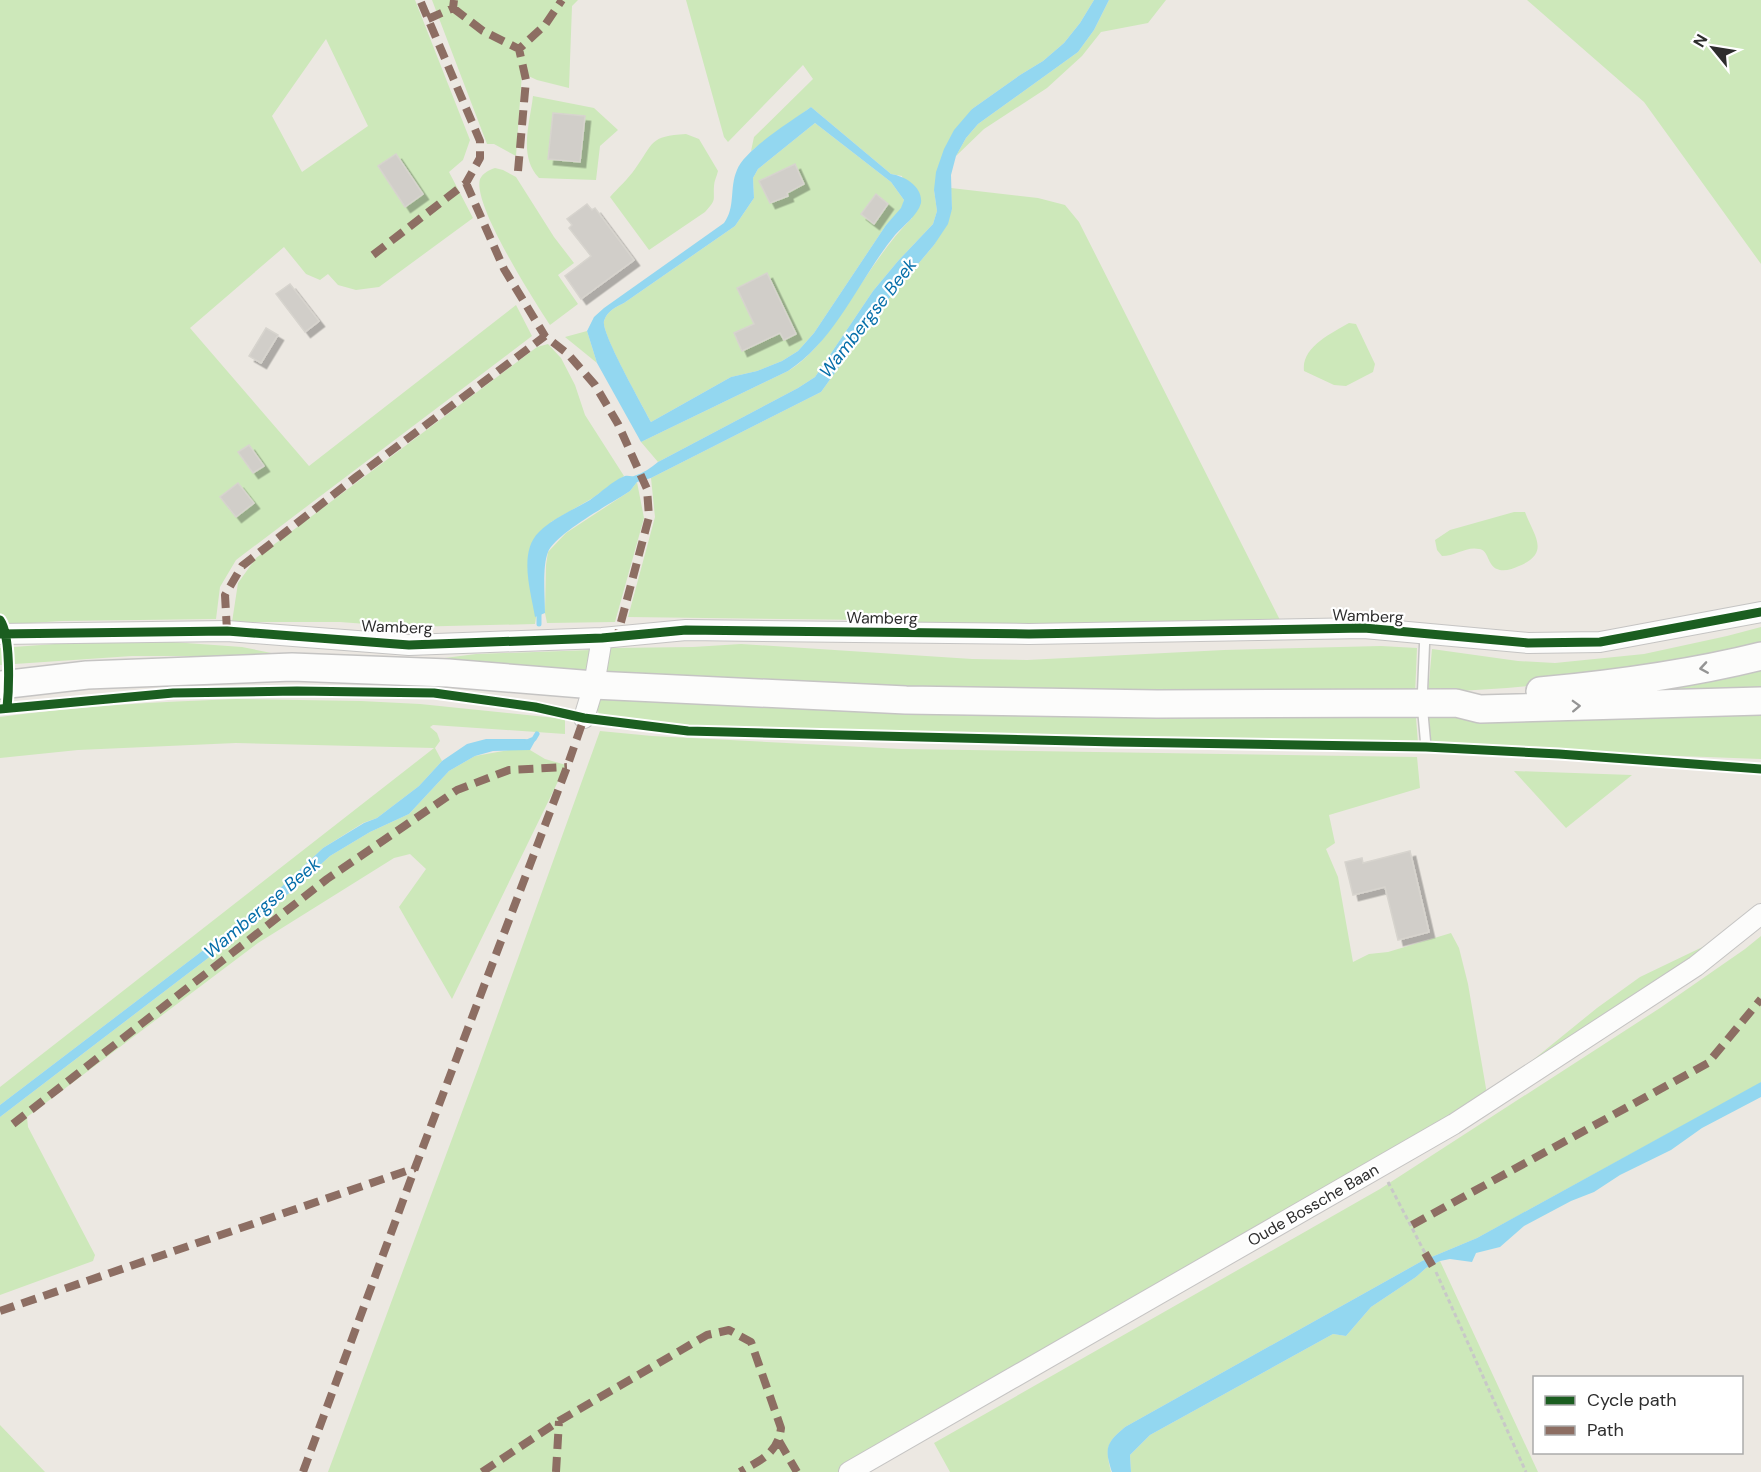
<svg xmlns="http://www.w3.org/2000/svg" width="1761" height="1472" viewBox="0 0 1761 1472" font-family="'DM Sans',sans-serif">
<defs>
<filter id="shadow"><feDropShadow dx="5.5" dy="5.5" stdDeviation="0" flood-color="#0004"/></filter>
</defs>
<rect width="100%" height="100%" fill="#ece8e2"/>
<path fill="#cde8ba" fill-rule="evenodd" d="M0,0H415L470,140L463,160L449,172L473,218L379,287L356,290L338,285L328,274L320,280L306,274L284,247L190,328L309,466L516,305L532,336L236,560L220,587L216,619L62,621L0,625ZM326,39L368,126L302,172L272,116Z
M432,0H578L572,6L569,88L537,80L522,73L516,156L494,144H487Z
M686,0H1094L1080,23L1064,43L1043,61L1020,75L972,109L934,190L937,211L933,224L898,261L873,291L815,377L798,388L658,462L641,442L788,371C814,355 829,331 846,306C867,276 886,244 912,218L902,176L891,174L811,107L751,151L754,137L813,79L803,65L728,142L724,137Z
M1109,0H1166L1148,23L1101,32L1082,56L1047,88L984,129L956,156L966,138L978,124L1078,52L1094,30Z
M1527,0H1761V264L1644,102Z
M533,96L594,108L618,130L600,146L596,180L539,178C518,156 530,123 533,96Z
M815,123L891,182L904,200L902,208L886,225L814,333L798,351L782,361L757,371L731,377L651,422C643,406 601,334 604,321C607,311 616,307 624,303L735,226L754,198L753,178L758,169Z
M686,134L699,139L718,171C717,176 714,181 714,186C713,201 717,199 705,212L649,250L610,197C618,188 628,179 635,169C654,143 649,136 686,134Z
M495,168L503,170L516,177L554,237L574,263L558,275L578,304L550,325C535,302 472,204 480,179C483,173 489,170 495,168Z
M951,188L1038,198L1065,205L1079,222L1282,624L950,628L867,620L628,617L655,517L651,478L821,392L887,301L934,245L952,209Z
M1349,323L1356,324L1375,364L1373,372L1346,386L1334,385L1304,371C1301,347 1332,333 1349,323Z
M587,331L597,363L565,337Z
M548,344L561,358L575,385L585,415L624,476L591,499L551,522L535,624L406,627L340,622H232L238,583L256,558L537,347Z
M637,482L644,518L615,622L547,623L545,613L546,565L548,552L566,533L630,491Z
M1514,512H1525C1534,536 1551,553 1519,566C1513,569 1503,572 1497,569C1487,565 1489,550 1479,549C1467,546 1455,556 1442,556L1437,550L1435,540L1450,530Z
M1761,627V651L1620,677L1507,688L1428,693L1432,649L1518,661L1555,663L1644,654L1727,636Z
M172,642L242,647L286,656H132L0,665V648L68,643Z
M741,644L972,659L1027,660L1224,650L1381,646L1417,648L1415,695L886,692L630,676L605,672L610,648L693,647Z
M591,650L587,671L421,661L476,654Z
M1761,660V696L1596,701Z
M601,697L919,712L1416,718L1418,743L889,736L783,732L607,719L599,714L595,704Z
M236,699L361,701L420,704L565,719V734L433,725L430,727L437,733L440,741L435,748L442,761L419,786L377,818L363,823L323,848L260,907L0,1105V1087L434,748L236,743L78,750L0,758V717C78,706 157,702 236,699Z
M1761,712V759L1437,747L1431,743L1429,718L1727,716Z
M600,731L652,736L902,749L1417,757L1420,788L1329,815L1335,843L1326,849L1338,877L1353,962L1369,954L1388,952L1451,933L1459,948L1468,984L1487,1094L844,1472H328L478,1069Z
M509,750H530L545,759L566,765L452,999L399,907L426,869L410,854L394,858L258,943L27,1117L28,1127L95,1255L93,1261L0,1295V1117L267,913L330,856L370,832L409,814L449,771L475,756Z
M1514,771L1632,775L1566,828Z
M1761,936V1082L1759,1084L1477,1238L1422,1261L1125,1427C1106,1443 1105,1448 1111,1472H950L934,1443L1380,1189L1660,1008L1745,949Z
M1715,941L1616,1013L1502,1085L1597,1008L1640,977Z
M1440,1261L1538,1472H1131L1130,1455L1150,1435L1333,1334L1346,1336L1371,1307L1416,1277L1426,1268Z
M0,1425L45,1472H0Z"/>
<path fill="#93d7f0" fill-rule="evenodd" d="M1094,0H1109L1094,30L1078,52L978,124L966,138L956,156L951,175L952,209L948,224L934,245L887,301L821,392L651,478L637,482L630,491C612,503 556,533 548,552C542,567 545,597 545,613L535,617C531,592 518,552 539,532C553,518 573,510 590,500C599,494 615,479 625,476C628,475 631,477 634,476C643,473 651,468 658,462L798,388L815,377L873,291L898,261L933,224L937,211L934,190L936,172L944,149L954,130L972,109L1020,75L1043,61L1064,43L1080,23Z
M811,107L891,174C905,176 923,187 921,203C918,215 903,226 895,235C859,279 837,339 788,371L641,442L597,363L587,331L594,317L604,308L724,223C736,207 729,188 737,170C744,150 793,120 811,107ZM815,123L891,182L904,200L901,208L886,225L814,333L798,351L782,361L757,371L731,377L651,422C643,406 601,333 604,321C607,311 616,307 624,303L735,226L754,198L753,178L758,169Z
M486,739H525L535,741L530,750L493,751L475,756L449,771L409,814L370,832L330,856L267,913L0,1117V1105L260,907L323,848L364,823L377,818L419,786L442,761L467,744Z
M1761,1082V1097L1702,1128L1671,1150L1620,1175L1594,1192L1571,1201L1524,1226L1500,1247L1476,1253L1472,1262L1450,1259L1440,1261L1426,1268L1416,1277L1371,1307L1346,1336L1333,1334L1150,1435L1130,1455L1131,1472H1112C1104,1448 1106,1443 1125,1427L1422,1261L1477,1238Z"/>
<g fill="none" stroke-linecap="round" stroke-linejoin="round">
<path stroke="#93d7f0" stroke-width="5" d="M539,609V624
M527,742L534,739L537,734"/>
</g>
<path fill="#d1cec9" stroke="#d7d4ce" stroke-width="1.5" filter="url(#shadow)" d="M553,113L585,116L580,162L548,159Z
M396,154L423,194L405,207L378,166Z
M795,164L804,184L787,193L788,196L770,203L759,181Z
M876,194L888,204L874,224L861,214Z
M587,204L592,210L595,208L634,260L581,299L565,276L591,256L569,228L572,225L567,219Z
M767,273L796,334L784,340L780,333L742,351L734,333L754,324L737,288Z
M290,284L319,321L305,332L276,294Z
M266,328L278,335L261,363L249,356Z
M249,445L264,466L253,473L238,452Z
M238,483L254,503L236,517L220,497Z
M1410,851L1429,932L1398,940L1385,887L1353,895L1345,862L1362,858L1363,863Z"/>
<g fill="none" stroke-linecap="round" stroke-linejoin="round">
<defs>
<path id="lane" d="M1425,633L1422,703L1426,747"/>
<path id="street" d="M0,634L227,631L409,645L602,638L686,630L1029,634L1364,628L1528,643L1600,642L1761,612
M584,718L594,685L602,638
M849,1472L1454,1124L1696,966L1761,914"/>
<path id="secondary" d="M0,685L87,675L292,667L448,673L594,685L906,700L1157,704L1456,703L1480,709L1761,701
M1540,691C1614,684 1689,674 1761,656"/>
</defs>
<use href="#lane" stroke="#c5c4c3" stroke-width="12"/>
<use href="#street" stroke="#c5c4c3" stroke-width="22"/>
<use href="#secondary" stroke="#c5c4c3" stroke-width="30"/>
<path stroke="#c8c8c8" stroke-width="3" stroke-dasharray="4.5 3" stroke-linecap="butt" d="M1388,1182L1425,1253
M1436,1272L1526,1472"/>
<use href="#lane" stroke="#fcfcfb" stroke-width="9"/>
<use href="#street" stroke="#fcfcfb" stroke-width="20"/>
<use href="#secondary" stroke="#fcfcfb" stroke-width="27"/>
<path stroke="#8d6e63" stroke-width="8" stroke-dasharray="15 8" stroke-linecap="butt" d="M453,8L483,31L519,49L545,25L562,0
M428,19L453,8L454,0
M518,171L526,80L519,49
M466,183L504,269L545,336
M373,255L466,183L480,158V141L420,0
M227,631L225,595L242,566L356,477L545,336L568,354L595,385L618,424L647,489L649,517L617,637
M13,1124L327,879L457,790L509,770L567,767
M1412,1225L1708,1063L1761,999
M1425,1253L1436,1272
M0,1311L415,1168
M779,1441L797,1472
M303,1472L415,1168L567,767L584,718
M482,1472L559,1421L707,1335L729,1330L751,1342L781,1428C778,1454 760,1460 740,1472
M556,1472L559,1421"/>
<defs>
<path id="cycleway" d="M0,620C11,636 9,688 7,708
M0,634L227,631L409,645L602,638L686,630L1029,634L1364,628L1528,643L1600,642L1761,612
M0,709L173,693L297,691L434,693L535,707L584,718L688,731L1115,742L1426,747L1559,754L1761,769"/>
</defs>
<use href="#cycleway" stroke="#fff" stroke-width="13"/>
<use href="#cycleway" stroke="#1b5e20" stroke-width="9"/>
</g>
<defs><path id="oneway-chevron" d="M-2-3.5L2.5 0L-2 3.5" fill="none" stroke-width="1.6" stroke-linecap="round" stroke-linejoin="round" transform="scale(1.5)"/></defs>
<g stroke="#949494">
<use href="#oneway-chevron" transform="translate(1704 668) rotate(171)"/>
<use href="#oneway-chevron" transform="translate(1576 706) rotate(-2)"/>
</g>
<g text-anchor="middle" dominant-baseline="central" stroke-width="4.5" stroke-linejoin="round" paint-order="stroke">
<g font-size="16" fill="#2d2d2d" stroke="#fff">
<text transform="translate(1368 616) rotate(2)">Wamberg</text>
<text transform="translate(882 618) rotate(1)">Wamberg</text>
<text transform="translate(397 627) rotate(2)">Wamberg</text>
<text transform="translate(1313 1205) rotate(-30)">Oude Bossche Baan</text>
</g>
<g font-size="18" font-style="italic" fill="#056ea9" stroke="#fff">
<text transform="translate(868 318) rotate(-52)">Wambergse Beek</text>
<text transform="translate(262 908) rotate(-40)">Wambergse Beek</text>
</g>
</g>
<rect x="1533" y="1376" width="210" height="78" fill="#ffffff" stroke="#ababab" stroke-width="1.5"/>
<rect x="1545" y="1396" width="30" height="9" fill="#1b5e20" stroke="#ababab" stroke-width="1.5"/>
<text x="1587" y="1406" font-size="18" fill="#2d2d2d">Cycle path</text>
<rect x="1545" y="1426" width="30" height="9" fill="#8d6e63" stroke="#ababab" stroke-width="1.5"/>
<text x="1587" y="1436" font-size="18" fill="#2d2d2d">Path</text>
<g transform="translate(1713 48) rotate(300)" stroke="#ffffff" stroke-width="4.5" paint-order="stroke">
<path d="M0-4.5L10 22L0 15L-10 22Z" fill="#2d2d2d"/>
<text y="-9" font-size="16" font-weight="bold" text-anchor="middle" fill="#2d2d2d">N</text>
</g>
</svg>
